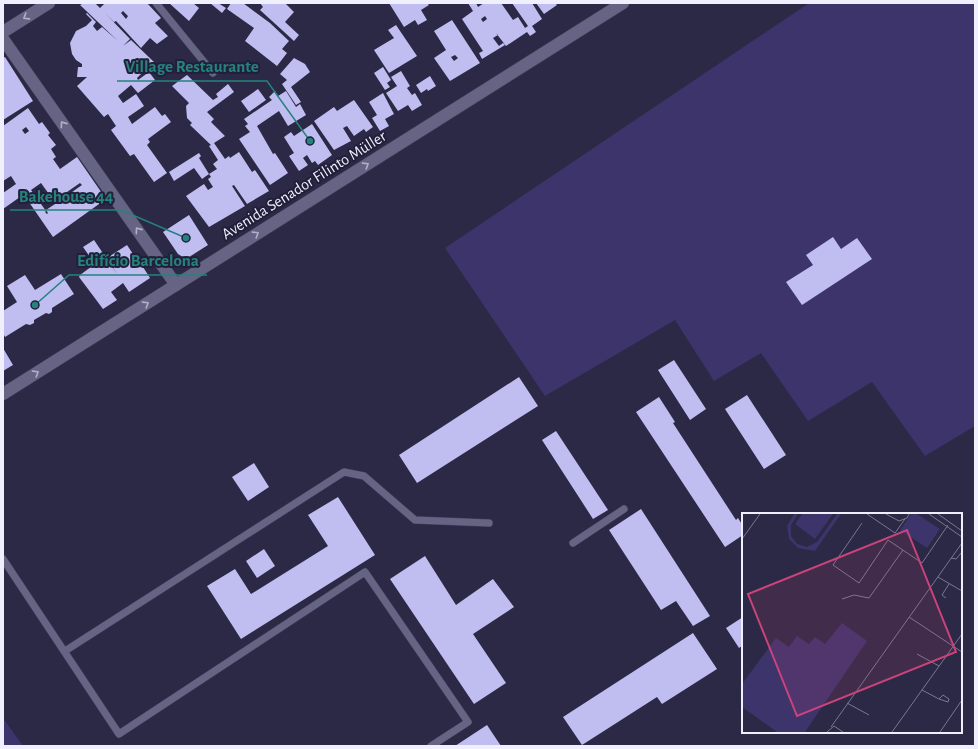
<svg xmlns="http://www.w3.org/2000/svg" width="978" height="749" viewBox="0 0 978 749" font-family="'Alegreya Sans',sans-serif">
<rect width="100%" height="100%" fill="#2b2945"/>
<path fill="#3c346b" d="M809,3H975V426L925,456L872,382L808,421L761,353L714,381L675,320L545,396L445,248Z
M3,718L23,746H3Z"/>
<path fill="#c0bef1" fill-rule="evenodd" d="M84,3H95L100,8L105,3H147L161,18L155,23L168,36L157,44L150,38L141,48L116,21L114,22L104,12L130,39L123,46L131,40L154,62L149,67L152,70L150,73L146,69L137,78L138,80L149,72L155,80L138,93L131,85L118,96L123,103L136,94L144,106L128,117L132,124L155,107L162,116L165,114L171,122L148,139L150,142L147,145L167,173L154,182L134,154L130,156L111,130L116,126L108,114L104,117L77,86L87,77H77L78,67H82V64L76,60L72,54L70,43L76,31L86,26L92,20L86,14L87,13L96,22L93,26L97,31L102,27L118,41L80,5ZM123,11L128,16L126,19L121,13Z
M169,3H193L199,8L189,21Z
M210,3H218L226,8L222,13Z
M231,3H243L270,23L289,41L282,49L287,53L277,66L245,41L254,28L227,9Z
M260,3H285L294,12L285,22L299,35L294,41L260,10L263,7Z
M389,3H427L429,5L421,10L427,20L418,25L415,20L404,27Z
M468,3H476L478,7L484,3H501L513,20L518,17L525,28L528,26L512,3H532L542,19L532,26L536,32L530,36L527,32L506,46L496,33L498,35L493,38L499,46L503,43L505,45L482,59L479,53L483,51L462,19L473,11ZM485,16L487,19L483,22L481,19Z
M536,3H555L557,5L544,14Z
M452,20L480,63L450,81L434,58L446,50L434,31ZM455,55L458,58L454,61L451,57Z
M396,25L417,56L389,73L374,50L394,38L388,30Z
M5,57L33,101L3,120V58Z
M294,58L305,64L310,72L291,87L301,102L296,105L282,84L287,80L280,74Z
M383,67L391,80L387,83L390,87L385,90L374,73Z
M401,71L410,86L407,88L412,95L415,93L422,105L412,111L408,105L398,111L386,93L397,86L391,77Z
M187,75L213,100L218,97L216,94L228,84L234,92L207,112L214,119L211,122L225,136L214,143L225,159L229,156L230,158L239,152L252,172L255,170L269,191L247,204L234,185L232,186L245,206L209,227L186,196L204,184L208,190L213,187L208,179L211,177L209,174L202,179L194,168L174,181L169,172L199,153L201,156L199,158L209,174L217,169L213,164L218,160L209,146L211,145L190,125L192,123L187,118L186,106L189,103L172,86Z
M430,76L436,86L428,91L427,89L421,93L416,85Z
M258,89L266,100L249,112L241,101Z
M275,91L278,96L286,91L296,107L300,104L306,115L288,126L279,111L257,126L273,154L275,153L288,173L270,185L239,139L250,132L245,126L248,124L244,119L272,100L269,97Z
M383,93L394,114L385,119L389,126L380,131L372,118L377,115L369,102Z
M354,100L373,127L366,132L364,129L354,136L347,126L343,128L351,141L334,150L314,121L334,107L337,111Z
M28,108L39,124L42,122L50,133L48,135L56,145L51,149L56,157L53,159L60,169L77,157L106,199L53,237L22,192L18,194L20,197L3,209V193L16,184L11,176L3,181V126ZM26,127L29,131L25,134L22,130ZM41,183L54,201L80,183L82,185L72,192L74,195L69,198L67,196L46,210L48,213L47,214L45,212L46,211L31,190Z
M312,124L332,155L318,165L315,161L312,163L307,155L303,158L308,165L299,171L289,156L294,153L284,137L291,132L294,136Z
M189,215L208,245L186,259L178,254L163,232Z
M833,237L841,249L857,238L872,259L802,305L786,282L813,265L806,255Z
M94,240L117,274L107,258L127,245L135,257L136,256L150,278L129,292L123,283L111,292L117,300L103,309L79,277L80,275L95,264L83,247Z
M61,274L74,294L52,308V312L49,314L46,313L34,320V323L30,325L26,324L5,337L3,333V311L17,302L7,286L25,275L35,290Z
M3,348L13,365L3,371Z
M674,360L706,409L690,420L658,370Z
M519,377L538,406L417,483L399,455Z
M747,395L786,455L764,469L725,409Z
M659,397L675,422L673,423L736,520L738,518L743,526V535L725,547L636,412Z
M556,431L608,510L593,519L542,440Z
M254,463L269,487L248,501L232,477Z
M338,497L375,555L241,639L207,586L235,569L251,594L328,546L308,515Z
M641,509L710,616L693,626L676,601L661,610L609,530Z
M264,549L275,566L257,578L246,561Z
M425,556L456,605L493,579L514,607L473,634L506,683L474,704L390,579Z
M743,617V645L739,648L726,628Z
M693,633L717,669L662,704L657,697L582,745L563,717Z
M487,725L501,746H455Z"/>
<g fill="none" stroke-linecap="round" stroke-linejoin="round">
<defs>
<path id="service" d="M156,3L213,73
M573,543L624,509
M3,559L119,734L365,572L468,722L431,746
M65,651L344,472L364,476L415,520L489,523"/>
<path id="minor" d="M3,39L176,285"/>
<path id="tertiary" d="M3,32L49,3
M3,394L623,3"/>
</defs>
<use href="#service" stroke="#444258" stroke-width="8"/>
<use href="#minor" stroke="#444258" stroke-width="13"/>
<use href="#tertiary" stroke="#444258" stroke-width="13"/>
<use href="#service" stroke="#666484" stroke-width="7"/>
<use href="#minor" stroke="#666484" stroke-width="12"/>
<use href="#tertiary" stroke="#666484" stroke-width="12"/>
</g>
<defs><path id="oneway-chevron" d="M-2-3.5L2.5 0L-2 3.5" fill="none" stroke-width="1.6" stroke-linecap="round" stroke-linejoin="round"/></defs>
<g stroke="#b1b0c7">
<use href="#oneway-chevron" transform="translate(26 17) rotate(148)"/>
<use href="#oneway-chevron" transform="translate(63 124) rotate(-125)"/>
<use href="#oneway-chevron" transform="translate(366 165) rotate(-32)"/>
<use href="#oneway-chevron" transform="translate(138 230) rotate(-125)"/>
<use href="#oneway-chevron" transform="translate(256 234) rotate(-32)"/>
<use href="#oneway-chevron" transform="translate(146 304) rotate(-32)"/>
<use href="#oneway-chevron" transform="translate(36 373) rotate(-32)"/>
</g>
<g text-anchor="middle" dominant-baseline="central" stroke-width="4" stroke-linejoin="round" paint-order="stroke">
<g font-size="16" fill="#efeffd" stroke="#221f3a">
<text transform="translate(304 185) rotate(-32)">Avenida Senador Filinto Müller</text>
</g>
</g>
<g transform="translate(742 513)">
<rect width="220" height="220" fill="#2b2945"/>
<path d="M52,1H56L49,12V23L55,31L65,34L75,29L95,1H99L73,38L56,35L47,26L45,13ZM60,1H91L73,26L53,11ZM169,1H175L198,16L185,35L158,17ZM100,110L125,128L63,219H35L0,194V171L34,125L47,134L55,123L67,131L73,124L83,131Z" fill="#3c346b"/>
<path fill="none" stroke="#79788f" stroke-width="1" d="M125,1L153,20L163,6M144,1L157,8L165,5L167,1M187,1L220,24M196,1L220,18M120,10L91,52L117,70L146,27L180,50L206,12M0,26L18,1M209,45L214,46L220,39M196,64L220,78M204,85L200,82L207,71M100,86L112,82L127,85L161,37M167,104L220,139M175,141L197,153M180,177L197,186L206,189L207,186L201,182L197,186M105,190L127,202M89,214L220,30M85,219L92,213L101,219M150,219L220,121M198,219L220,187"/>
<path fill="#cb437b" fill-opacity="0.15" stroke="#cb437b" stroke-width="2" d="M165,17L214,139L55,203L6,81Z"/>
<rect width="220" height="220" fill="none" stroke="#efeffd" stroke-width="2"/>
</g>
<path fill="none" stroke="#25827c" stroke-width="1.5" d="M310 141L267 81H117M186 238L121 210H10M35 305L69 275H207"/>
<g fill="#25827c" stroke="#221f3a" stroke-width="1.5">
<circle cx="310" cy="141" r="4"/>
<circle cx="186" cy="238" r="4"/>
<circle cx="35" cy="305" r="4"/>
</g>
<g font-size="17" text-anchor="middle" font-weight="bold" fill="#25827c" stroke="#221f3a" stroke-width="4" stroke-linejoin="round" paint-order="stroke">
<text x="192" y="72">Village Restaurante</text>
<text x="66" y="202">Bakehouse 44</text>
<text x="138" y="266">Edifício Barcelona</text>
</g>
<rect width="978" height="749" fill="none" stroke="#efeffd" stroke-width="8"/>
</svg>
